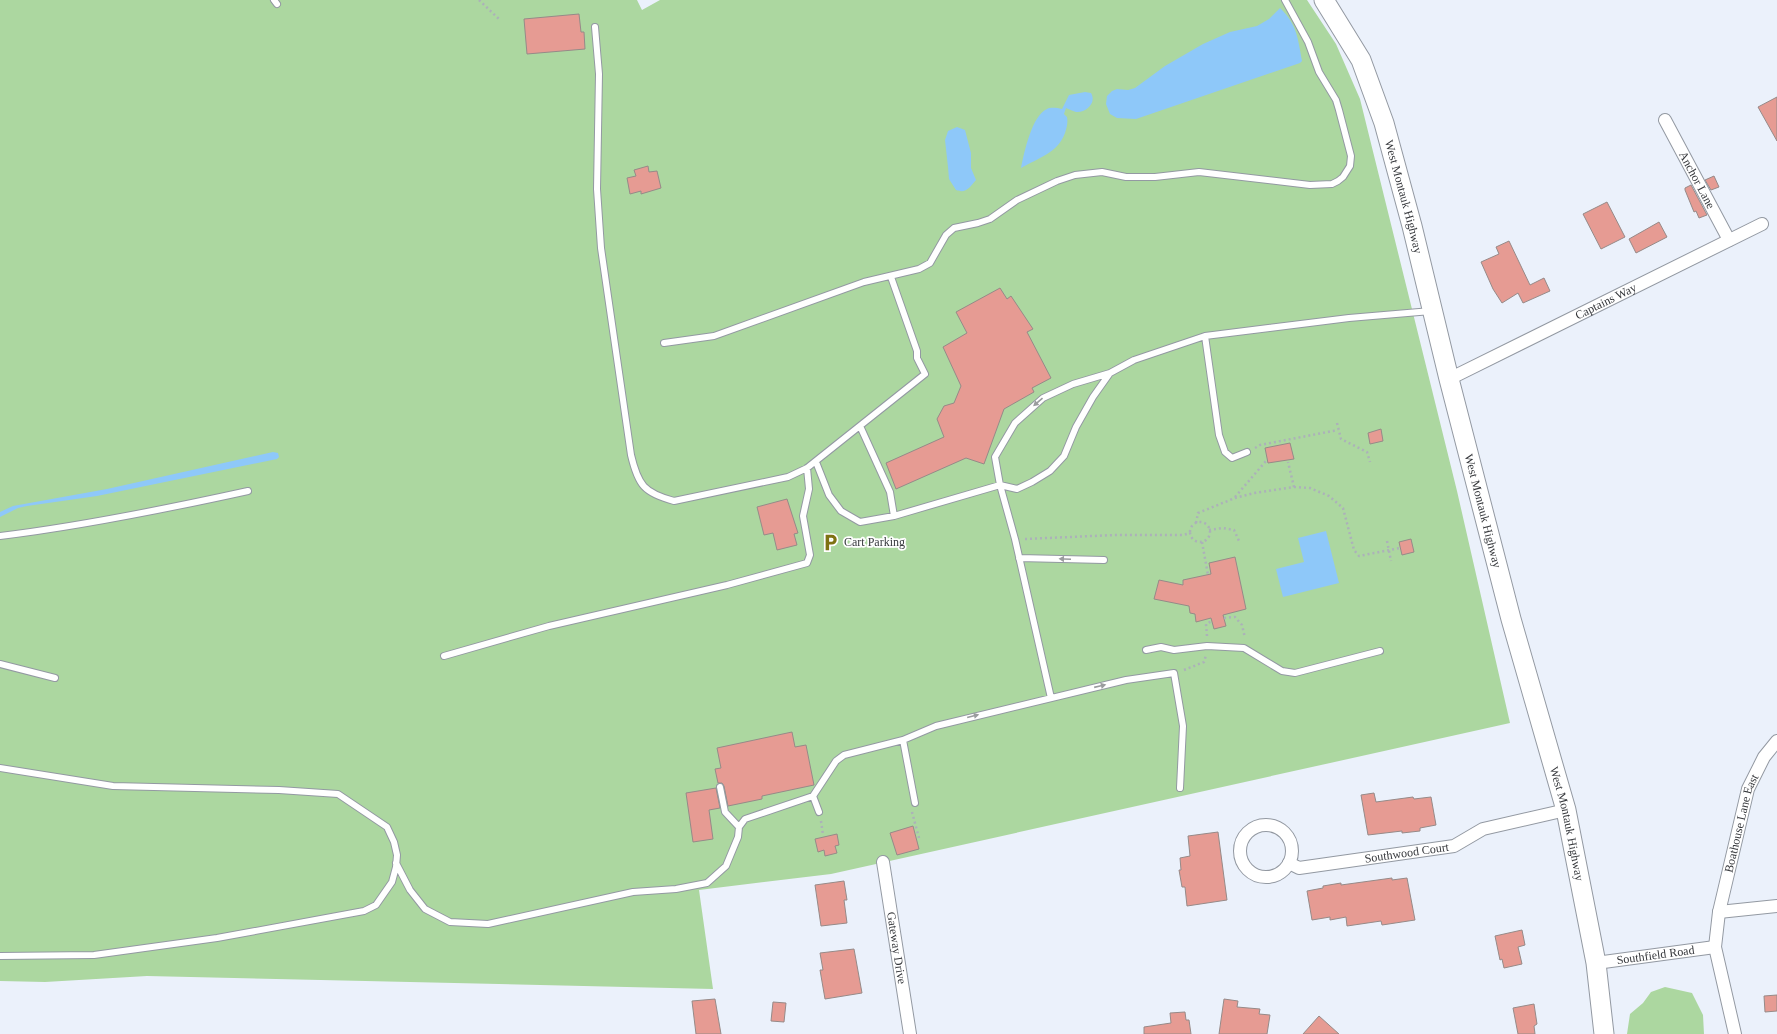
<svg xmlns="http://www.w3.org/2000/svg" width="1777" height="1034" viewBox="0 0 1777 1034" font-family="'Times New Roman',serif">
<rect width="100%" height="100%" fill="#ebf1fb"/>
<path fill="#acd7a0" d="M0,0H637L642,10L660,0H1307L1336,44L1360,99L1457,491L1510,723L831,874L699,890L713,989L147,976L45,982L0,981Z
M1665,987L1692,993L1703,1015L1704,1034H1627L1630,1014L1643,1003L1651,992Z"/>
<path fill="#8ec8f9" d="M1280,8C1297,24 1298,39 1302,61L1300,63L1136,119L1117,118L1110,114L1106,104L1107,96L1112,91L1117,89L1128,90L1135,88L1165,66L1203,44L1230,32L1257,26L1269,19Z
M1085,92L1091,93C1097,103 1086,113 1076,112C1072,111 1069,109 1066,108L1064,114L1067,117C1068,122 1067,127 1065,133C1058,153 1038,158 1021,168C1024,153 1032,115 1047,109C1051,107 1057,108 1062,109L1069,95Z
M957,127L965,130L971,153V168L976,180C970,187 966,194 956,190L949,179L948,167L945,140L948,131Z
M273,452L278,453L279,457L277,459L97,496L27,506L18,508L0,517V512L13,506L107,489Z
M1326,531L1339,583L1283,597L1276,569L1304,562L1298,538Z"/>
<path fill="#e69b93" stroke="#968a88" d="M579,14L581,32H584L585,49L527,54L524,19Z
M1777,97V141L1758,107Z
M648,166L649,172L657,171L661,188L641,194V191L630,194L627,178L636,176L634,170Z
M1714,176L1719,187L1711,190L1705,180Z
M1691,185L1707,215L1699,218L1696,211L1694,212L1685,190V188Z
M1607,202L1625,237L1601,249L1583,214Z
M1659,222L1667,237L1636,253L1629,239Z
M1509,241L1530,285L1544,278L1550,291L1523,303L1518,293L1502,303L1493,289L1481,262L1499,254L1496,247Z
M1000,288L1007,299L1011,296L1033,329L1027,332L1051,378L1032,388L1034,392L1004,409L984,464L966,458L896,489L886,463L944,437L937,419L944,406L954,403L961,386L943,347L967,333L956,312Z
M1381,429L1383,441L1370,444L1368,433Z
M1290,443L1294,459L1268,463L1265,448Z
M787,499L798,533L794,534L797,545L777,550L773,533L764,535L757,507Z
M1411,539L1414,552L1402,555L1399,542Z
M1235,557L1246,609L1223,615L1226,626L1214,629L1211,618L1196,622L1195,614L1190,613L1189,606L1154,599L1159,580L1183,585V580L1211,574L1209,563Z
M792,732L795,747L806,745L814,785L762,796V799L728,806L724,786L722,783H718L715,769L721,768L717,748Z
M716,788L720,808L709,810L713,839L693,842L686,793Z
M1374,793L1376,802L1413,797L1414,799L1431,797L1436,825L1420,828V831L1402,833V831L1368,835L1361,795Z
M913,826L919,849L897,855L890,833Z
M1218,832L1227,900L1187,906L1185,887H1182L1179,870H1181L1180,858L1190,856L1188,836Z
M837,834L839,845L835,846L837,853L825,856L824,850L818,852L815,839Z
M1392,878V880L1407,878L1415,920L1382,925L1381,921L1347,926L1346,917L1330,920V917L1312,920L1307,891L1323,888V886L1341,883V885Z
M844,881L847,900H844L847,923L821,926L815,885Z
M1522,930L1525,945L1518,947L1522,964L1504,968L1502,959L1500,960L1495,936Z
M854,949L862,993L825,999L820,970H823L820,953Z
M1777,995V1011L1765,1012L1764,996Z
M715,999L721,1034H696L692,1001Z
M1224,999L1238,1001L1237,1007L1260,1009L1259,1014L1270,1015L1267,1034H1219Z
M773,1002L786,1003L784,1022L771,1021Z
M1534,1004L1537,1024L1534,1026L1535,1034H1518L1513,1008Z
M1185,1012L1186,1020H1189L1191,1034H1144V1027L1171,1023L1170,1013Z
M1319,1016L1339,1034H1303Z"/>
<g fill="none" stroke-linecap="round" stroke-linejoin="round">
<defs>
<path id="lane" d="M274,0L277,4
M595,27L599,74L597,189L601,248L631,455C638,485 644,493 674,501L788,477L807,468L925,374L917,358V351L891,277
M1205,336L1219,435L1225,452L1232,458L1247,452
M664,343L714,336L864,282L919,269L930,263L946,235L954,228L978,223L990,219L1017,200L1057,181L1075,175L1102,172L1126,177H1155L1199,172L1310,185L1332,184L1338,181L1343,177L1350,166L1351,156L1339,110L1336,100L1319,72L1308,42L1285,0
M1110,373L1134,360L1205,336L1349,318L1431,311
M860,426L890,492L894,516
M816,462L829,495L841,511L860,522L894,516L1000,485L1017,489L1032,482L1050,471L1064,456L1076,427L1093,397L1110,373L1073,384L1043,398L1015,423L995,457L1000,485L1015,539L1051,698
M0,536C83,526 166,509 248,491
M1019,558L1104,560
M1146,650L1161,647L1174,650L1207,646L1244,648L1282,671L1295,673L1380,651
M444,656L549,626L727,585L807,563L810,555L803,516L809,489L807,468
M0,664L55,678
M903,740L915,803
M0,768L113,786L279,790L338,794L387,827L394,842L397,855L396,867L392,882L376,905L364,911L217,938L94,955L0,956
M813,796L836,761L844,755L903,740L936,726L1126,680L1174,673L1183,726L1180,788
M739,827L745,819L813,796L819,812
M396,863L410,890L425,909L450,922L488,924L633,892L676,889L707,883L726,866L738,837L739,827L725,812L720,787"/>
<g id="street">
<path id="s1" d="M1665,120L1729,240"/>
<path id="s2" d="M1449,379L1762,224"/>
<circle cx="1266" cy="851" r="26"/>
<path id="s3" d="M883,862L910,1034"/>
<path id="s4" d="M1289,863L1299,868L1454,846L1483,829L1566,810"/>
<path d="M1719,912L1777,906"/>
<path id="s5" d="M1596,963L1715,947"/>
<path id="s6" d="M1735,1034L1715,947L1719,912L1748,789L1764,757L1777,741"/>
</g>
<g id="primary">
<path id="s7" d="M1324,0L1361,60L1384,123L1412,226L1449,379L1511,619L1566,810L1596,963L1604,1034"/>
</g>
</defs>
<use href="#lane" stroke="#9399a2" stroke-width="8"/>
<use href="#street" stroke="#9399a2" stroke-width="14"/>
<use href="#primary" stroke="#9399a2" stroke-width="21"/>
<path stroke="#acb1b9" stroke-width="2.5" stroke-dasharray="2 3" stroke-linecap="butt" d="M479,0L500,20
M1337,423L1341,439L1367,452L1370,462
M1255,448L1260,445L1338,430
M1294,487L1310,488L1329,496L1343,508L1354,550L1359,556L1400,548
M1235,497L1266,461
M1190 532a10 10 0 1 1 20 0a10 10 0 1 1-20 0Z
M1196,523L1198,513L1235,498L1254,493L1294,487L1288,462
M1209,530L1223,528L1234,530L1239,541
M1025,539L1115,535H1183L1190,533
M1387,541L1391,561
M1202,542L1208,575
M1224,618L1235,617L1242,625L1245,638
M1207,636L1206,624L1212,621
M1184,670L1204,662L1206,655
M912,812L919,838
M821,821L823,835"/>
<use href="#lane" stroke="#fff" stroke-width="6"/>
<use href="#street" stroke="#fff" stroke-width="12"/>
<use href="#primary" stroke="#fff" stroke-width="19"/>
</g>
<defs><path id="oneway-solid" d="M-6-.8H1V-3.2L6.5 0L1 3.2V.8H-6Z"/></defs>
<g fill="#9a9c9e">
<use href="#oneway-solid" transform="translate(1038 402) rotate(139)"/>
<use href="#oneway-solid" transform="translate(1065 559) rotate(-178)"/>
<use href="#oneway-solid" transform="translate(1100 686) rotate(-13)"/>
<use href="#oneway-solid" transform="translate(973 716) rotate(-14)"/>
</g>
<defs>
<symbol id="parking-bare" viewBox="-9 -9 18 18"><path d="M-3.5-5.5H1a3.5 3.5 0 0 1 0 7H-1V5.5H-3.5ZM-1-3.4V-.6H.8a1.4 1.4 0 0 0 0-2.8Z" fill="#7e7212" stroke="#fff" stroke-width="2.5" paint-order="stroke"/></symbol>
</defs>
<g fill-rule="evenodd">
<use href="#parking-bare" x="818" y="530" width="25" height="25"/>
</g>
<g text-anchor="middle" dominant-baseline="central" stroke-width="3.5" stroke-linejoin="round" paint-order="stroke">
<g font-size="12" fill="#36383c" stroke="#fff">
<text stroke="none"><textPath href="#s1" startOffset="68">Anchor Lane</textPath></text>
<text stroke="none"><textPath href="#s7" startOffset="214">West Montauk Highway</textPath></text>
<text stroke="none"><textPath href="#s2" startOffset="175">Captains Way</textPath></text>
<text stroke="none"><textPath href="#s7" startOffset="538">West Montauk Highway</textPath></text>
<text stroke="none"><textPath href="#s7" startOffset="862">West Montauk Highway</textPath></text>
<text stroke="none"><textPath href="#s6" startOffset="216">Boathouse Lane East</textPath></text>
<text stroke="none"><textPath href="#s4" startOffset="120">Southwood Court</textPath></text>
<text stroke="none"><textPath href="#s3" startOffset="87">Gateway Drive</textPath></text>
<text stroke="none"><textPath href="#s5" startOffset="60">Southfield Road</textPath></text>
</g>
<g font-size="12" fill="#36383c" stroke="#fff" text-anchor="start">
<text x="844" y="542">Cart Parking</text>
</g>
</g>
</svg>
